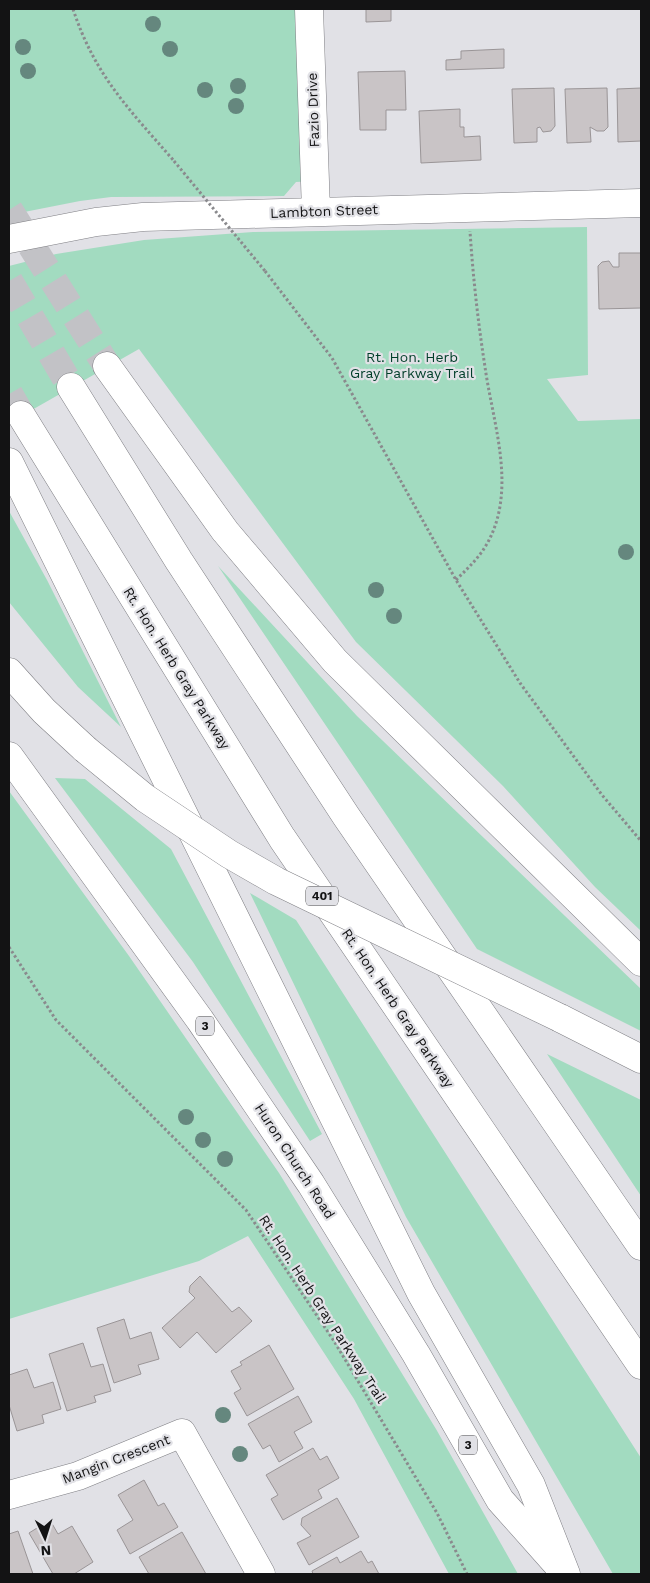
<svg xmlns="http://www.w3.org/2000/svg" width="650" height="1583" viewBox="0 0 650 1583" font-family="'Work Sans',sans-serif">
<rect width="100%" height="100%" fill="#e1e1e6"/>
<path fill="#a2dbc0" d="M9,9H297L315,181L296,182L284,196L111,197L80,201L9,215Z
M587,227L588,375L547,379L578,421L641,419V931L595,887L503,786L356,642L139,349L9,423V266L56,254L144,240L253,232Z
M9,511L47,580L121,727L78,687L9,602Z
M218,566L357,716L641,989V1031L477,949Z
M55,778L85,779L171,849L322,1134L310,1141L193,962Z
M9,791L129,956L279,1173L436,1429L518,1574H449L354,1399L248,1236L199,1261L9,1319Z
M250,893L296,920L641,1458V1574H613L406,1217Z
M547,1054L641,1100V1196Z"/>
<path fill="#c9c4c6" stroke="#9a9597" d="M366,9H391V21L366,22Z
M504,49V68L446,70V60L461,59V51Z
M405,71L406,110H386V130H360L358,72Z
M554,88L555,126L551,131L543,132L540,127L537,128V142L514,143L512,89Z
M607,88L608,127L604,131H597L590,127L591,142L567,143L565,89Z
M641,88V141L618,142L617,89Z
M460,109V127H464V137L480,136L481,160L421,163L419,111Z
M619,253H641V308L599,309L598,266L602,262L609,261L613,267H619Z
M200,1276L232,1312L239,1307L252,1321L216,1353L197,1332L180,1348L162,1328L195,1298L189,1292L190,1286Z
M124,1319L130,1339L151,1332L159,1359L138,1365L141,1374L114,1383L97,1328Z
M83,1343L91,1367L103,1364L111,1391L94,1396L96,1402L67,1411L49,1354Z
M269,1345L294,1389L247,1416L234,1393L241,1389L231,1371L242,1365L240,1362Z
M27,1369L34,1388L53,1382L61,1409L42,1415L44,1423L17,1431L9,1405V1375Z
M298,1396L312,1422L294,1432L303,1448L279,1462L270,1445L263,1449L248,1424Z
M313,1448L320,1460L327,1456L339,1478L318,1490L322,1498L283,1520L271,1499L278,1495L266,1475Z
M144,1480L158,1506L164,1503L178,1527L130,1554L117,1530L133,1520L118,1495Z
M337,1498L359,1537L309,1565L297,1543L311,1536L301,1525L302,1518Z
M50,1520L58,1534L72,1526L93,1562L74,1574H53L29,1533Z
M18,1531L33,1574H9V1534Z
M182,1532L206,1574H149L139,1557Z
M361,1551L368,1563L372,1561L379,1574H313L312,1571L337,1557L340,1563Z"/>
<g fill="none" stroke-linecap="round" stroke-linejoin="round">
<path stroke="#c2c2c6" stroke-width="28" stroke-dasharray="28 14" stroke-linecap="butt" d="M9,210L107,366
M9,281L71,387
M9,394L21,415"/>
<defs>
<path id="minor" d="M309,9L316,211
M9,239L96,222L143,217L641,203
M9,1495L78,1476L182,1433L261,1574"/>
<path id="major" d="M9,672L44,711L85,749
M9,756L200,1020L311,1184L416,1354L500,1500L564,1572
M560,1018L641,1059"/>
<path id="highway" d="M107,366L225,531L335,661L641,962
M71,387L179,561L346,816L641,1246
M21,415L282,838L641,1365
M9,462L421,1293L531,1485L566,1574"/>
</defs>
<use href="#minor" stroke="#7f7f84" stroke-width="29"/>
<use href="#major" stroke="#7f7f84" stroke-width="29"/>
<use href="#highway" stroke="#7f7f84" stroke-width="29"/>
<path stroke="#8a8a8d" stroke-width="3" stroke-dasharray="2.5 2.5" stroke-linecap="butt" d="M73,9C95,76 129,109 174,161
M265,271L332,358L456,580L520,683L602,795L641,841
M456,580C468,568 480,557 488,542C517,488 493,424 485,367C478,322 473,277 470,231
M9,947L56,1020L246,1210L334,1341L437,1513L467,1574"/>
<use href="#minor" stroke="#fff" stroke-width="28"/>
<use href="#major" stroke="#fff" stroke-width="28"/>
<use href="#highway" stroke="#fff" stroke-width="28"/>
<defs>
<path id="major-bridge" d="M85,749L145,798L229,854L276,881L560,1018"/>
</defs>
<use href="#major-bridge" stroke="#7f7f84" stroke-width="29" stroke-linecap="butt"/>
<path stroke="#8a8a8d" stroke-width="3" stroke-dasharray="2.5 2.5" stroke-linecap="butt" d="M174,161L265,271"/>
<use href="#major-bridge" stroke="#fff" stroke-width="28"/>
</g>
<g fill="#65877e">
<circle cx="153" cy="24" r="8"/>
<circle cx="23" cy="47" r="8"/>
<circle cx="170" cy="49" r="8"/>
<circle cx="28" cy="71" r="8"/>
<circle cx="238" cy="86" r="8"/>
<circle cx="205" cy="90" r="8"/>
<circle cx="236" cy="106" r="8"/>
<circle cx="626" cy="552" r="8"/>
<circle cx="376" cy="590" r="8"/>
<circle cx="394" cy="616" r="8"/>
<circle cx="186" cy="1117" r="8"/>
<circle cx="203" cy="1140" r="8"/>
<circle cx="225" cy="1159" r="8"/>
<circle cx="223" cy="1415" r="8"/>
<circle cx="240" cy="1454" r="8"/>
</g>
<g text-anchor="middle" dominant-baseline="central" stroke-width="4.5" stroke-linejoin="round" paint-order="stroke">
<g fill="#e1e1e6" stroke="#515153" stroke-width="1">
<rect x="306" y="886.5" width="32" height="19" rx="4"/>
<rect x="196" y="1016.5" width="18" height="19" rx="4"/>
<rect x="459" y="1435.5" width="18" height="19" rx="4"/>
</g>
<g font-size="12" font-weight="bold" fill="#131314">
<text x="322" y="896">401</text>
<text x="205" y="1026">3</text>
<text x="468" y="1445">3</text>
</g>
<g font-size="14" fill="#131314" stroke="#e1e1e6">
<text transform="translate(313 110) rotate(-92)">Fazio Drive</text>
<text transform="translate(324 211) rotate(-2)">Lambton Street</text>
<text transform="translate(177 668) rotate(58)">Rt. Hon. Herb Gray Parkway</text>
<text transform="translate(398 1008) rotate(56)">Rt. Hon. Herb Gray Parkway</text>
<text transform="translate(295 1161) rotate(57)">Huron Church Road</text>
<text transform="translate(323 1309) rotate(57)">Rt. Hon. Herb Gray Parkway Trail</text>
<text transform="translate(116 1459) rotate(-21)">Mangin Crescent</text>
</g>
<g font-size="14" fill="#003e29" stroke="#e1e1e6">
<text x="412" y="357">Rt. Hon. Herb<tspan x="412" dy="16">Gray Parkway Trail</tspan></text>
</g>
</g>
<rect width="650" height="1583" fill="none" stroke="#131314" stroke-width="20"/>
<g transform="translate(45 1538) rotate(176)" stroke="#e1e1e6" stroke-width="4" paint-order="stroke">
<path d="M0-4L9 19L0 12L-9 19Z" fill="#131314"/>
<text y="-8" font-size="14" font-weight="bold" text-anchor="middle" fill="#131314">N</text>
</g>
</svg>
